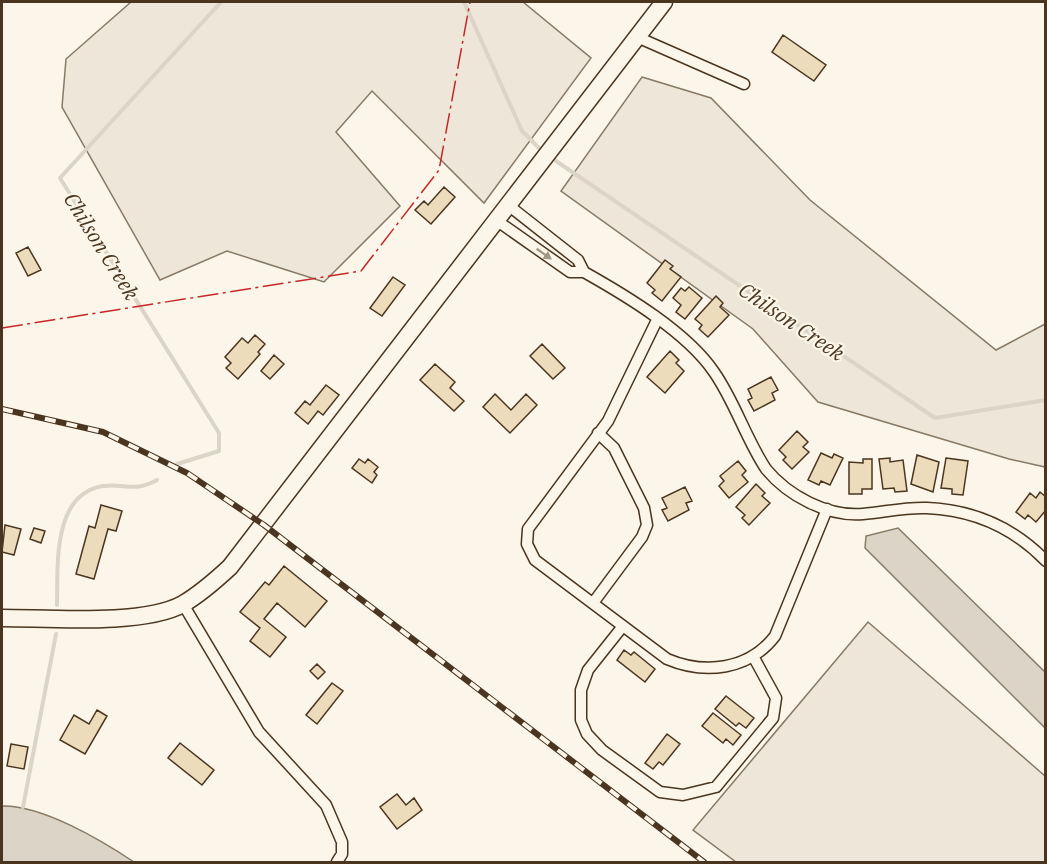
<svg xmlns="http://www.w3.org/2000/svg" width="1047" height="864" viewBox="0 0 1047 864" font-family="'IBM Plex Serif',serif">
<rect width="100%" height="100%" fill="#fbf6e9"/>
<path fill="#ede6d9" stroke="#887966" stroke-width="1.5" d="M131,2H523L591,58L484,203L372,91L336,132L400,206L324,282L227,251L160,280L62,107L66,59Z
M642,77L711,98L810,200L996,350L1045,324V467L1009,459L818,402L753,329L561,191Z
M868,622L1045,776V862H736L693,830Z"/>
<path fill="#dcd4c6" stroke="#887966" stroke-width="1.5" d="M898,528L1045,672V728L865,548L866,536Z
M2,806C42,805 101,840 134,862H2Z"/>
<g fill="none" stroke-linecap="round" stroke-linejoin="round">
<path stroke="#dcd4c6" stroke-width="4" d="M464,2L522,131L542,151
M556,161L935,418L1046,400
M177,464L219,451V433L60,178L221,2
M57,605C58,566 52,494 103,486C126,483 133,493 157,480
M23,807L56,634"/>
</g>
<path fill="#ecdcbc" stroke="#4a3520" stroke-width="1.5" d="M783,35L826,65L814,81L772,52Z
M444,187L455,197L431,224L415,210L424,201L428,205Z
M28,247L41,270L28,276L16,253Z
M665,260L673,266L670,269L681,277L662,301L652,293L655,290L647,283Z
M393,277L405,285L382,316L370,308Z
M689,287L702,298L685,319L676,312L681,305L673,298L681,288L685,291Z
M716,296L723,303L720,307L729,315L708,337L699,329L702,325L695,319Z
M255,335L265,344L258,352L260,354L238,379L226,368L231,363L225,357L242,338L248,343Z
M542,344L565,368L553,379L530,356Z
M670,351L679,360L676,363L684,371L665,393L647,377Z
M274,355L284,364L270,379L261,371Z
M435,364L455,382L450,388L464,401L454,411L420,380Z
M771,377L778,390L772,393L775,400L754,411L748,400L752,398L748,389Z
M326,385L339,395L323,415L318,411L308,424L295,413L305,401L310,405Z
M495,394L511,410L526,394L537,405L510,433L483,407Z
M797,431L808,442L803,447L809,452L792,469L783,460L786,457L779,450Z
M821,453L832,458L834,454L843,458L830,485L821,481L819,485L808,480Z
M917,455L939,462L933,492L911,484Z
M890,458V462L903,460L907,491L895,492L894,488L883,489L879,459Z
M946,458L968,461L963,495L952,494V489L941,488Z
M359,459L365,463L368,459L378,467L374,472L377,475L372,483L352,468Z
M863,459H872V489H862V494H849V462L863,463Z
M738,461L746,471L742,475L748,482L729,498L719,486L724,481L720,476Z
M756,484L765,493L762,496L770,503L749,525L742,518L745,515L736,507Z
M685,487L692,501L686,503L689,510L668,521L662,510L667,508L662,498Z
M1040,492L1046,497V510L1036,522L1028,515L1025,519L1016,512L1030,493L1036,498Z
M101,505L122,511L116,531L108,529L94,579L76,574L89,526L95,528Z
M5,525L21,529L14,555L2,552Z
M34,528L45,531L41,543L30,539Z
M284,566L327,601L305,627L277,603L264,619L286,637L270,657L250,641L260,628L240,612L265,582L269,585Z
M624,650L631,655L634,652L655,669L645,682L617,660Z
M317,664L325,672L318,679L310,671Z
M332,683L343,691L317,724L306,715Z
M726,696L754,718L746,728L739,723L736,726L715,709Z
M97,710L107,716L85,754L60,740L74,715L89,724Z
M713,713L741,735L733,745L726,739L723,743L702,726Z
M667,734L680,744L663,765L659,762L653,769L645,763Z
M180,743L214,770L202,785L168,758Z
M11,744L28,747L24,769L7,766Z
M397,794L406,805L414,798L422,810L397,829L380,807Z"/>
<g fill="none" stroke-linecap="round" stroke-linejoin="round">
<defs>
<path id="street" d="M637,37L744,84
M496,220L570,272H584L578,260L508,205
M584,272C625,295 687,332 714,372C735,402 746,439 766,469C788,496 828,517 863,514C885,512 906,507 927,508C974,510 1013,527 1046,561
M657,320L608,421L528,529L527,544L535,560L667,659C705,675 749,670 775,636L827,509
M593,603L642,537L647,525L644,508L614,448L598,433
M183,604L259,732L326,805L342,842V854L337,862
M623,626L588,670L581,690V720L587,734L602,750L660,792L683,795L716,787L773,718L776,698L753,656"/>
<path id="primary" d="M2,618C49,618 143,626 183,604C200,594 216,580 230,567L664,2"/>
</defs>
<use href="#street" stroke="#4a3520" stroke-width="13"/>
<use href="#primary" stroke="#4a3520" stroke-width="19"/>
<use href="#street" stroke="#fbf6e9" stroke-width="10"/>
<use href="#primary" stroke="#fbf6e9" stroke-width="16"/>
<defs>
<path id="rail" d="M2,409L103,432L187,473L264,525L704,862"/>
</defs>
<use href="#rail" stroke="#4a3520" stroke-width="6"/>
<use href="#rail" stroke="#fbf6e9" stroke-width="4" stroke-dasharray="11" stroke-linecap="butt"/>
<path stroke="#c62828" stroke-width="1.5" stroke-dasharray="21 4.5 3 4.5" stroke-linecap="butt" d="M2,328L361,271L439,170L470,2"/>
</g>
<defs><path id="oneway-solid" d="M-6-.8H1V-3.2L6.5 0L1 3.2V.8H-6Z" transform="scale(1.5)"/></defs>
<use fill="#a29684" href="#oneway-solid" transform="translate(544 254) rotate(35)"/>
<g text-anchor="middle" dominant-baseline="central" stroke-width="4.5" stroke-linejoin="round" paint-order="stroke">
<g font-size="21" font-style="italic" fill="#4a3520" stroke="#fbf6e9">
<text transform="translate(102 246) rotate(58)">Chilson Creek</text>
<text transform="translate(792 321) rotate(34)">Chilson Creek</text>
</g>
</g>
<rect width="1047" height="864" fill="none" stroke="#4a3520" stroke-width="6"/>
</svg>
